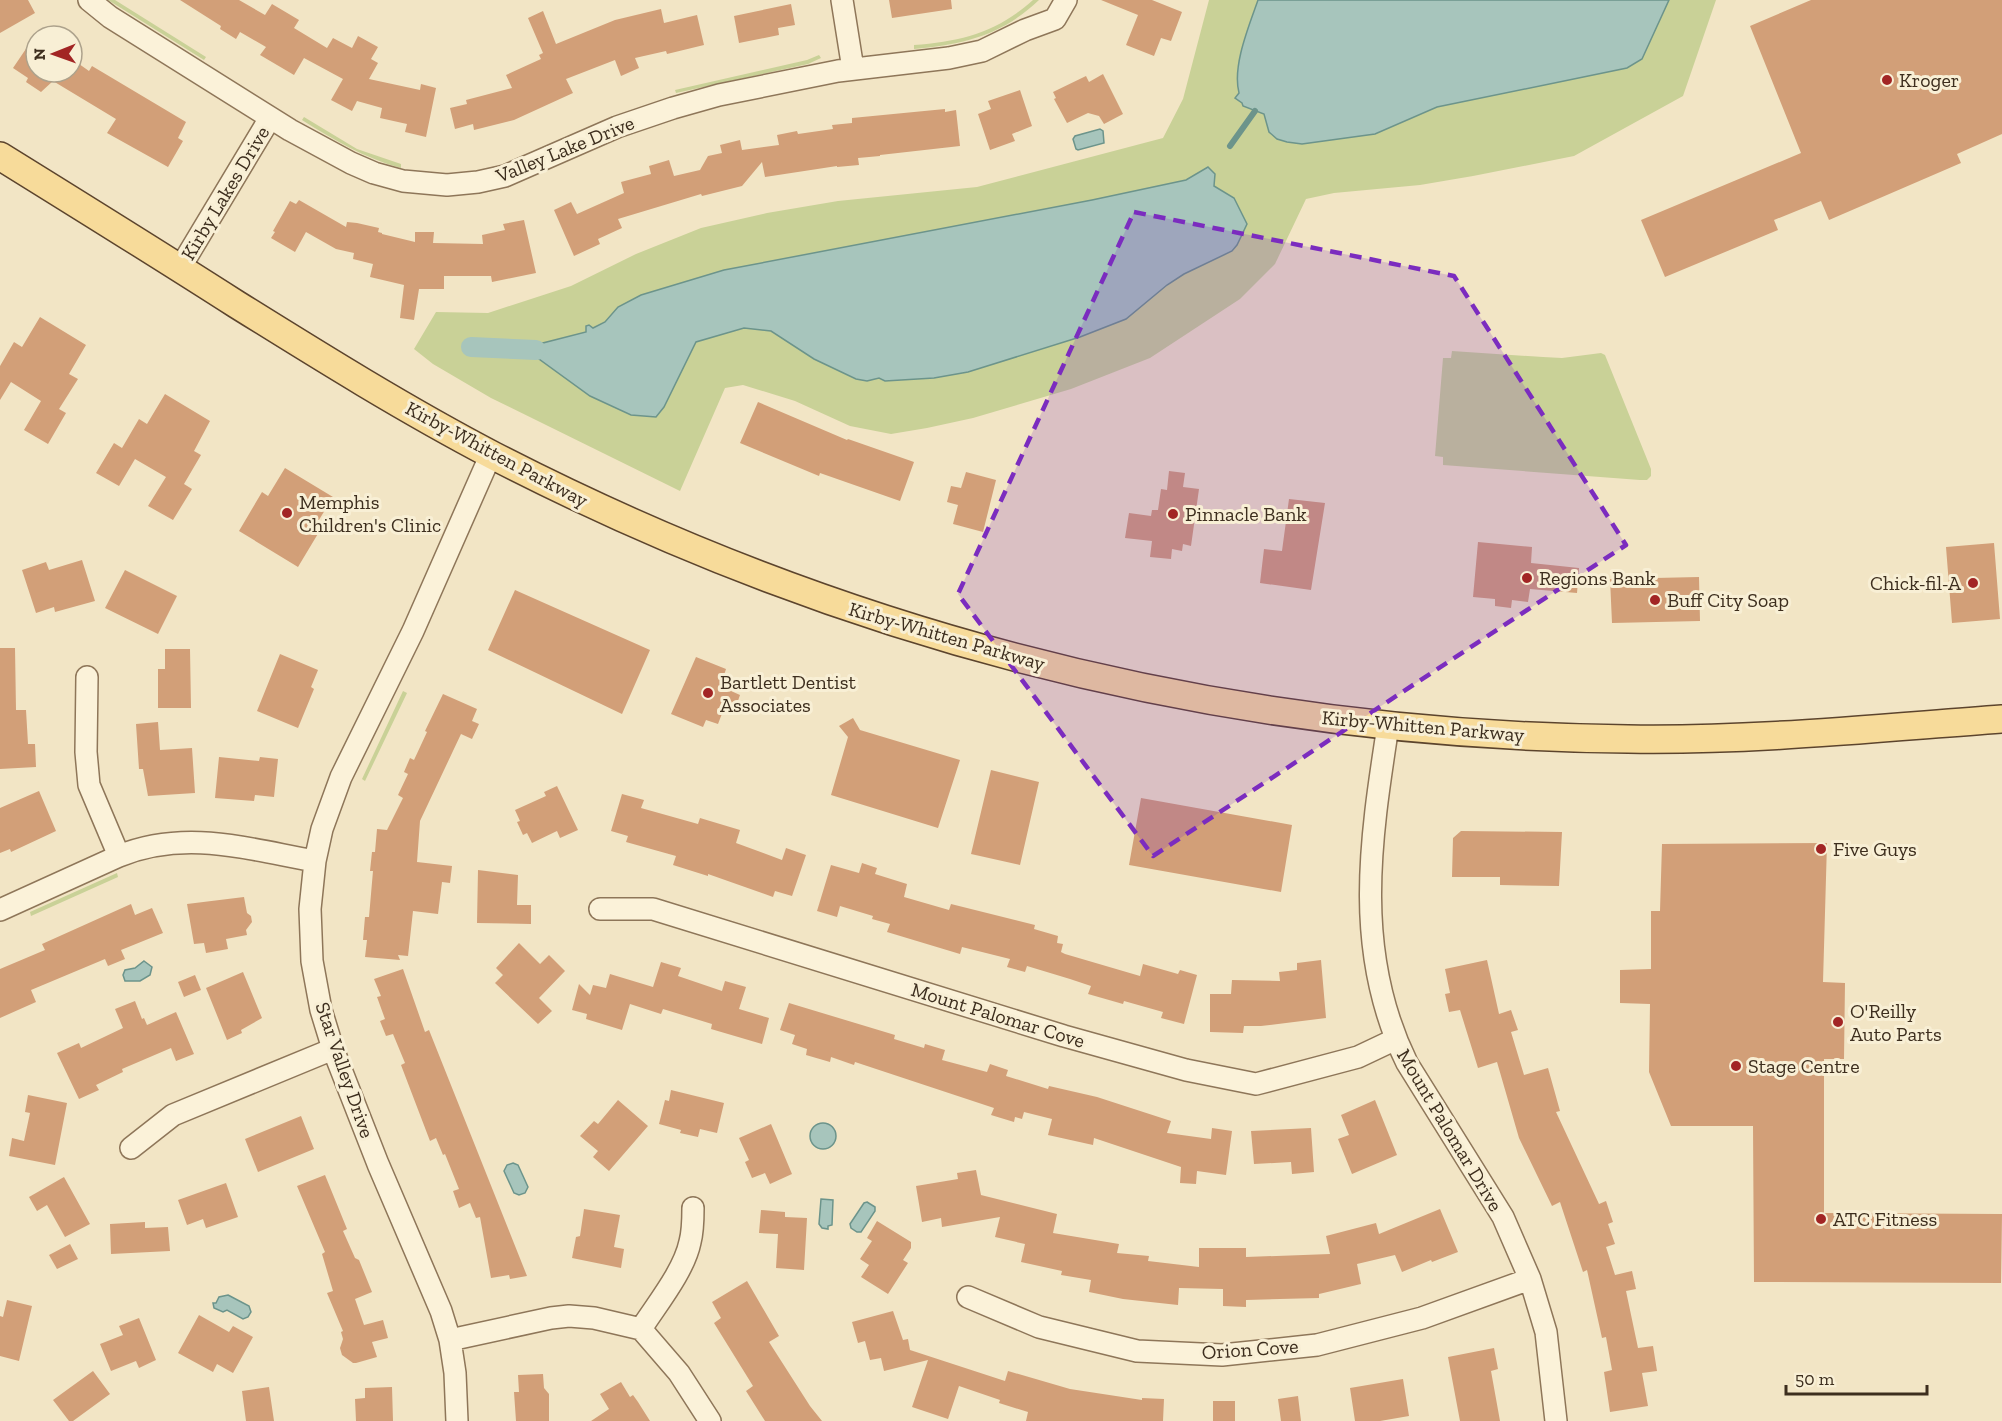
<svg xmlns="http://www.w3.org/2000/svg" width="2002" height="1421" viewBox="0 0 2002 1421" font-family="'Zilla Slab',serif">
<rect width="100%" height="100%" fill="#f2e5c5"/>
<path fill="#c9d197" d="M108,0H115L206,57L204,60Z
M1033,0H1039C1001,36 964,44 914,49V45C962,41 996,33 1033,0Z
M1209,0H1716L1683,96L1574,156L1473,176L1420,185L1334,193L1306,199L1275,264L1240,299L1150,358L1071,389L973,418L927,428L891,434L850,426L795,401L743,385L725,388L680,491L491,398L433,364L414,349L436,312L488,313L571,286L636,254L701,228L767,213L838,201L977,187L1163,138L1183,99Z
M819,55L821,58L808,64L676,93L675,90L807,60Z
M304,117L357,149L401,164V168C364,158 334,140 302,120Z
M1452,351L1543,357L1562,358L1601,353L1605,355L1651,469V476L1647,480H1640L1443,465V457L1435,456L1443,358H1451Z
M403,691L407,693L365,781L362,779Z
M117,873L118,877L31,916L30,912Z"/>
<path fill="#a7c5bc" stroke="#6c948b" stroke-width="1.5" d="M1258,0H1669L1642,59L1627,68L1437,107L1375,134L1302,144L1287,142L1277,139L1269,132L1264,114L1243,106L1242,103L1235,98L1239,93C1232,66 1249,26 1258,0Z
M1100,129L1103,131L1104,143L1078,150L1076,149L1073,139L1075,136Z
M1208,167L1215,174L1214,186L1234,198L1247,224L1237,245L1232,251L1184,274L1167,285L1126,319L1080,337L968,372L934,378L885,381L879,378L867,381L856,379L814,359L771,331L744,328L696,342L664,407L656,417L631,415L590,396L539,359L536,350L539,344L586,332V326L589,325L593,328L605,322L618,307L641,295L724,270L1092,200L1186,180Z
M144,961L152,967L150,975L140,981H125L123,975L125,970L135,968Z
M810 1136a13 13 0 1 1 26 0a13 13 0 1 1-26 0Z
M513,1163L518,1165L528,1187L525,1193L519,1195L514,1193L504,1171L507,1165Z
M821,1199L833,1200L832,1225L828,1226V1229L822,1228L819,1224Z
M867,1202L875,1207V1211L861,1232H857L851,1228L850,1224L864,1203Z
M228,1295L249,1306L251,1312L248,1317L243,1319L227,1310L223,1312L214,1308L213,1303H216L219,1297Z"/>
<g fill="none" stroke-linecap="round" stroke-linejoin="round">
<path stroke="#6c948b" stroke-width="6" d="M1230,146L1255,111"/>
<path stroke="#a7c5bc" stroke-width="20" d="M471,347L536,350"/>
</g>
<path fill="#d29f78" d="M0,0H28L35,13L0,33Z
M180,0H239L265,15L272,4L299,20L294,28L327,48L333,38L352,48L358,36L378,47L371,59L378,63L369,79L420,90L421,84L436,88L426,137L405,132L407,124L380,118L382,108L357,101L352,111L331,100L343,79L304,58L294,75L260,55L266,47L240,32L236,39L220,29L221,26Z
M889,0H951L952,9L892,18Z
M1101,0H1152L1182,12L1171,41L1161,38L1154,56L1126,45L1138,15Z
M1811,0H2002V134L1957,154L1961,163L1829,220L1821,201L1774,220L1778,230L1665,277L1641,220L1801,153L1750,26Z
M791,4L795,25L778,28L779,35L739,43L734,16Z
M661,9L664,23L697,15L704,45L667,54L666,51L635,58L639,68L621,76L615,60L566,79L573,93L514,120L474,130L473,124L455,129L450,108L467,104L466,100L512,88L506,75L541,59L539,55L543,53L528,18L543,11L556,44L615,20Z
M36,34V72H72V59L89,71L92,66L186,122L178,138L183,141L168,167L107,133L116,119L53,81L41,92L26,82L28,78L13,68Z
M1103,74L1123,114L1104,124L1099,116L1088,113L1067,123L1054,99L1056,98L1053,92L1086,76L1089,82Z
M1020,90L1032,126L1012,134L1015,141L990,150L978,114L991,109L988,101Z
M945,109V112L956,110L960,146L880,155V156L858,158L859,165L837,167V166L765,177L762,162L742,186L702,196L701,194L618,219L622,228L598,239L600,244L574,256L554,210L571,202L577,214L624,193L621,182L651,174L649,166L669,160L674,176L700,170L708,156L722,153L720,145L740,140L742,150L779,145L777,135L797,131L798,134L833,129L832,125L852,123V118Z
M299,200L346,227L347,222L357,223L379,228L378,232L382,233V234L415,242V232H434L433,243L483,244L482,235L505,230L503,224L524,220L536,273L492,282L491,276H444V289H419L414,320L400,318L404,285L370,277L373,264L353,259L354,253L336,249L306,232L295,252L271,238L275,232L273,231L290,201L296,204Z
M40,317L86,345L69,374L78,379L59,409L66,413L48,444L24,430L41,401L11,382L0,400V366L14,342L22,347Z
M165,394L210,421L194,451L201,455L184,484L192,489L173,520L148,506L166,477L135,459L119,486L96,473L114,443L122,448L139,419L147,424Z
M758,402L847,440L848,439L914,462L900,501L820,473L819,476L740,443Z
M285,468L333,497L314,528L319,532L298,567L239,531L262,492L268,496Z
M1169,471L1185,473L1183,487L1199,489L1191,546L1183,544L1182,551L1172,549L1171,559L1150,557L1152,541L1125,538L1129,513L1151,516L1152,510H1158L1161,489L1167,490Z
M966,472L996,480L983,532L953,524L958,505L947,502L951,486L961,488Z
M1289,499L1325,503L1311,590L1260,583L1264,549L1282,551Z
M1478,542L1532,547L1531,563L1579,568L1577,593L1530,589L1528,602L1512,600L1511,608L1495,606V599L1473,597Z
M1994,543L2000,619L1952,623L1946,547Z
M82,560L95,601L55,612L54,607L36,613L22,570L46,562L49,570Z
M125,570L177,596L158,634L105,608Z
M1699,577L1700,621L1612,623L1610,579Z
M515,590L650,650L622,714L488,650Z
M0,648H15L16,710H26L28,744H35L36,767L0,769Z
M165,649H190L191,708H158V669H165Z
M280,654L318,670L311,687L314,689L298,728L257,711Z
M696,657L726,669L723,678L735,683L731,691L740,695L733,715L723,711L718,724L706,720L703,727L671,714Z
M443,694L477,709L472,721L479,724L472,739L461,734L420,821L417,862L452,866L450,883L442,882L438,914L413,911L408,956L398,955L400,960L365,957L367,940H363L365,917H369L373,871H370L372,852H375L377,829L387,830L403,798L398,795L408,774L404,772L410,758L414,760L427,732L425,731Z
M853,718L860,730L960,760L938,828L831,795L848,737L839,726Z
M158,722L160,750L192,748L195,793L148,796L143,769H139L136,724Z
M219,757L259,761L260,757L278,759L274,797L255,795L254,801L215,798Z
M991,770L1039,782L1020,865L971,854Z
M557,786L578,830L560,838L557,831L532,843L527,833L523,835L517,822L520,821L515,810L546,796L544,792Z
M39,791L56,831L11,852L10,849L0,853V808Z
M622,794L644,800L641,808L698,824L700,818L740,830L736,843L782,860L786,848L806,855L792,896L775,891L773,897L708,874V876L673,865L676,856L626,842L628,836L611,831Z
M1141,798L1292,825L1281,892L1129,865Z
M1461,831L1562,832L1559,886L1500,885V877H1452L1453,838Z
M1827,843L1823,982L1845,983L1844,1059H1824V1213L2002,1214L2001,1283L1754,1282L1753,1126H1671L1649,1072L1650,1004L1620,1003V970L1651,969V911H1660L1662,844Z
M862,863L877,868L875,874L907,884L904,897L949,910L951,904L1035,925L1034,929L1058,936L1057,943L1063,944L1061,952L1065,954L1140,976L1143,964L1178,974L1180,970L1197,975L1184,1024L1161,1018L1163,1012L1124,1001L1123,1004L1088,994L1091,986L1070,979L1027,966L1025,972L1007,967L1010,959L962,947L960,954L887,932L890,924L872,919L873,916L840,906L837,917L817,911L831,865L859,873Z
M478,870L518,875L517,905H531V924L477,923Z
M244,897L247,913L251,916L252,922L246,930L247,935L226,939L228,949L206,953L204,943L194,944L187,904Z
M131,904L135,915L152,908L163,933L121,950L125,959L108,966L105,959L31,990L36,1002L0,1018V969L45,950L42,944Z
M519,943L540,964L549,955L565,971L539,998L552,1011L538,1024L495,983L503,975L496,968Z
M1321,960L1326,1018L1261,1026H1244L1243,1033L1210,1032V994H1231L1232,980L1280,981L1279,972L1297,970V963Z
M1487,960L1499,1014L1511,1010L1518,1030L1511,1032L1524,1075L1548,1068L1560,1111L1556,1112L1599,1204L1606,1201L1613,1222L1608,1224L1615,1244L1606,1247L1615,1275L1632,1271L1636,1289L1626,1291L1638,1348L1653,1346L1657,1371L1642,1373L1648,1406L1610,1412L1604,1372L1612,1370L1606,1337L1602,1338L1587,1270L1583,1272L1560,1202L1552,1206L1519,1138L1497,1062L1478,1068L1460,1010L1449,1012L1445,994L1450,993L1445,969Z
M661,962L681,968L678,976L722,991L725,981L746,987L739,1009L769,1018L762,1044L711,1029L712,1024L663,1009L661,1014L630,1004L622,1030L586,1019L587,1014L572,1010L579,984L590,995L593,985L606,988L610,974L653,987Z
M403,969L425,1032L429,1030L527,1276L510,1279L509,1275L491,1278L480,1217L476,1218L470,1203L459,1208L453,1191L459,1189L445,1154L443,1155L436,1138L430,1141L401,1065L405,1063L393,1034L386,1036L380,1021L385,1019L377,997L381,996L374,979Z
M243,972L262,1018L241,1030L242,1033L227,1040L206,988Z
M195,975L201,990L184,997L178,982Z
M135,1001L142,1019L144,1018L147,1025L176,1012L194,1054L176,1061L171,1048L122,1069L123,1072L96,1085L99,1090L79,1099L57,1053L79,1043L81,1048L123,1028L115,1009Z
M789,1003L895,1035L894,1039L924,1048L925,1044L945,1050L942,1060L987,1072L990,1064L1008,1070L1006,1076L1048,1089L1049,1086L1097,1097L1171,1121L1167,1133L1211,1139L1212,1128L1232,1131L1226,1175L1197,1171L1196,1184L1180,1183L1181,1167L1094,1138L1093,1145L1048,1135L1052,1119L1024,1112L1022,1119L1015,1117L1014,1122L991,1115L994,1108L855,1062L854,1065L831,1057L830,1062L806,1055L807,1049L792,1044L795,1035L780,1030Z
M671,1090L724,1103L717,1133L700,1129L698,1137L680,1133L681,1130L659,1124L665,1100L669,1101Z
M28,1095L67,1103L55,1165L9,1156L12,1138L24,1141L30,1113L25,1112Z
M618,1100L648,1126L609,1171L593,1157L598,1151L580,1136L594,1121L598,1124Z
M1375,1100L1397,1155L1352,1174L1338,1139L1349,1135L1341,1115Z
M301,1116L314,1149L258,1172L245,1139Z
M771,1124L792,1174L770,1184L765,1173L752,1178L745,1162L749,1160L739,1138Z
M1311,1128L1314,1172L1292,1174L1291,1162L1254,1164L1251,1131Z
M976,1170L981,1195L1057,1214L1053,1233L1119,1244L1117,1253L1149,1256L1148,1261L1199,1267V1248H1246V1257L1330,1254L1326,1236L1376,1223L1379,1234L1440,1209L1458,1252L1432,1262L1431,1260L1402,1272L1395,1255L1357,1264L1361,1284L1319,1294V1298L1246,1300V1307L1223,1306V1289L1179,1288L1178,1305L1123,1299L1089,1292L1091,1280L1061,1275L1062,1271L1021,1262L1025,1244L995,1237L1000,1217L942,1227L941,1218L922,1222L916,1186L958,1179L957,1173Z
M325,1175L347,1229L343,1231L355,1258L359,1260L372,1292L355,1299L364,1325L383,1320L388,1338L372,1342L377,1357L356,1363H353L342,1355L340,1348L343,1339L341,1332L343,1331L327,1293L333,1291L322,1254L325,1252L297,1186Z
M64,1177L90,1224L65,1237L47,1205L37,1211L29,1197Z
M226,1183L238,1217L206,1228L203,1219L187,1225L178,1200Z
M584,1209L620,1215L614,1247L624,1249L621,1268L572,1258L576,1237L580,1236Z
M761,1210L785,1212V1217L807,1218L804,1270L776,1268L778,1234L759,1233Z
M877,1221L911,1242V1248L903,1260L908,1263L888,1294L861,1277L869,1265L860,1259L872,1241L867,1238Z
M145,1222V1228L168,1227L170,1251L111,1254L110,1224Z
M70,1244L78,1259L57,1269L49,1255Z
M747,1281L779,1336L769,1342L810,1406L822,1421H765L746,1391L753,1386L714,1323L721,1318L712,1302Z
M7,1300L32,1306L19,1361L0,1356V1316L3,1317Z
M893,1311L903,1340L908,1339L910,1350L1005,1381L1008,1371L1070,1389L1142,1400V1398L1164,1399L1163,1421H1026L1028,1412L999,1403L1000,1400L959,1386L948,1419L912,1407L928,1360L884,1371L881,1358L870,1360L865,1341L858,1343L852,1322Z
M199,1315L229,1332L233,1326L253,1337L233,1373L217,1364L213,1372L178,1353Z
M139,1318L156,1360L139,1368L136,1361L111,1371L100,1344L123,1335L119,1326Z
M1494,1348L1498,1369L1491,1371L1500,1421H1460L1448,1357Z
M93,1371L110,1394L73,1421H69L53,1400Z
M543,1374L544,1388L549,1394V1421H516L514,1392H519L518,1375Z
M1403,1379L1409,1416L1380,1421H1355L1350,1388Z
M621,1382L630,1397L633,1395L638,1402L650,1421H591L609,1409L600,1394Z
M269,1387L274,1421H246L242,1391Z
M392,1387L393,1421H356L355,1399L365,1398V1388Z
M1298,1396L1301,1421H1281L1278,1399Z
M1213,1401H1235V1421H1213Z"/>
<g fill="none" stroke-linecap="round" stroke-linejoin="round">
<defs>
<path id="minor" d="M89,0L110,17L290,130L351,163L374,173L403,181L447,185L478,182L505,176L617,127L673,108L719,95L838,71L949,58L982,51L1025,30L1055,19L1066,0
M842,0L853,69
M180,268L270,118
M87,677L86,752L89,785L119,856
M1388,726C1370,842 1353,953 1407,1063L1503,1217L1530,1279L1546,1332L1556,1421
M600,909H653L1064,1036L1186,1070L1256,1084L1358,1057L1396,1039
M0,910L119,856C186,829 247,849 315,861
M131,1148L173,1115L333,1049
M968,1297L1039,1327L1137,1351L1222,1355L1317,1345L1422,1318L1530,1279
M641,1329C657,1304 684,1271 690,1242C693,1231 693,1219 693,1208
M450,1340L551,1318L569,1316L594,1318L641,1329L679,1373L710,1421
M457,1421L455,1373L450,1340L441,1311L378,1164L333,1049L321,1010L312,961L310,909L315,861L322,829L341,777L413,631L491,454"/>
<path id="major" d="M0,156C79,205 158,254 236,304C321,357 406,410 494,456C849,639 1229,735 1628,739C1752,741 1878,728 2002,719"/>
</defs>
<use href="#minor" stroke="#8e7659" stroke-width="24"/>
<use href="#major" stroke="#5c442d" stroke-width="30"/>
<use href="#minor" stroke="#fbf2d9" stroke-width="21"/>
<use href="#major" stroke="#f7db9a" stroke-width="27"/>
</g>
<path fill="#7b2cbf" fill-opacity="0.2" stroke="#7b2cbf" stroke-width="4.5" stroke-dasharray="12 8" stroke-linejoin="round" d="M1134,212L1454,276L1626,545L1153,856L958,594Z"/>
<g fill="#a22524" stroke="#f8efd5" stroke-width="2">
<circle cx="1887" cy="80" r="6"/>
<circle cx="287" cy="513" r="6"/>
<circle cx="1173" cy="514" r="6"/>
<circle cx="1527" cy="578" r="6"/>
<circle cx="1973" cy="583" r="6"/>
<circle cx="1655" cy="600" r="6"/>
<circle cx="708" cy="693" r="6"/>
<circle cx="1821" cy="849" r="6"/>
<circle cx="1838" cy="1022" r="6"/>
<circle cx="1736" cy="1066" r="6"/>
<circle cx="1821" cy="1219" r="6"/>
</g>
<g text-anchor="middle" dominant-baseline="central" stroke-width="6" stroke-linejoin="round" paint-order="stroke">
<g font-size="20" fill="#3d2e1e" stroke="#f8efd5" text-anchor="start">
<text x="1899" y="80">Kroger</text>
<text x="299" y="502">Memphis<tspan x="299" dy="23">Children's Clinic</tspan></text>
<text x="1185" y="514">Pinnacle Bank</text>
<text x="1539" y="578">Regions Bank</text>
<text x="1961" y="583" text-anchor="end">Chick-fil-A</text>
<text x="1667" y="600">Buff City Soap</text>
<text x="720" y="682">Bartlett Dentist<tspan x="720" dy="23">Associates</tspan></text>
<text x="1833" y="849">Five Guys</text>
<text x="1850" y="1011">O'Reilly<tspan x="1850" dy="23">Auto Parts</tspan></text>
<text x="1748" y="1066">Stage Centre</text>
<text x="1833" y="1219">ATC Fitness</text>
</g>
<g font-size="20" fill="#3d2e1e" stroke="#f8efd5">
<text transform="translate(565 149) rotate(-22)">Valley Lake Drive</text>
<text transform="translate(225 193) rotate(-59)">Kirby Lakes Drive</text>
<text transform="translate(497 454) rotate(28)">Kirby-Whitten Parkway</text>
<text transform="translate(947 636) rotate(16)">Kirby-Whitten Parkway</text>
<text transform="translate(1423 726) rotate(5)">Kirby-Whitten Parkway</text>
<text transform="translate(998 1015) rotate(17)">Mount Palomar Cove</text>
<text transform="translate(345 1070) rotate(71)">Star Valley Drive</text>
<text transform="translate(1450 1130) rotate(59)">Mount Palomar Drive</text>
<text transform="translate(1250 1349) rotate(-4)">Orion Cove</text>
</g>
</g>
<g transform="translate(54 54) rotate(269)"><circle r="28" fill="#f8efd5" stroke="#ada28c" stroke-width="1.5"/>
<path d="M0-4.5L10 22L0 15L-10 22Z" fill="#a22524"/>
<text y="-9" font-size="16" font-weight="bold" text-anchor="middle" fill="#3d2e1e">N</text>
</g>
<path d="M1786 1385v9h141v-9" fill="none" stroke="#3d2e1e" stroke-width="3"/>
<text x="1795" y="1385" font-size="18" fill="#3d2e1e" stroke="#f8efd5" stroke-width="4.5" paint-order="stroke">50 m</text>
</svg>
